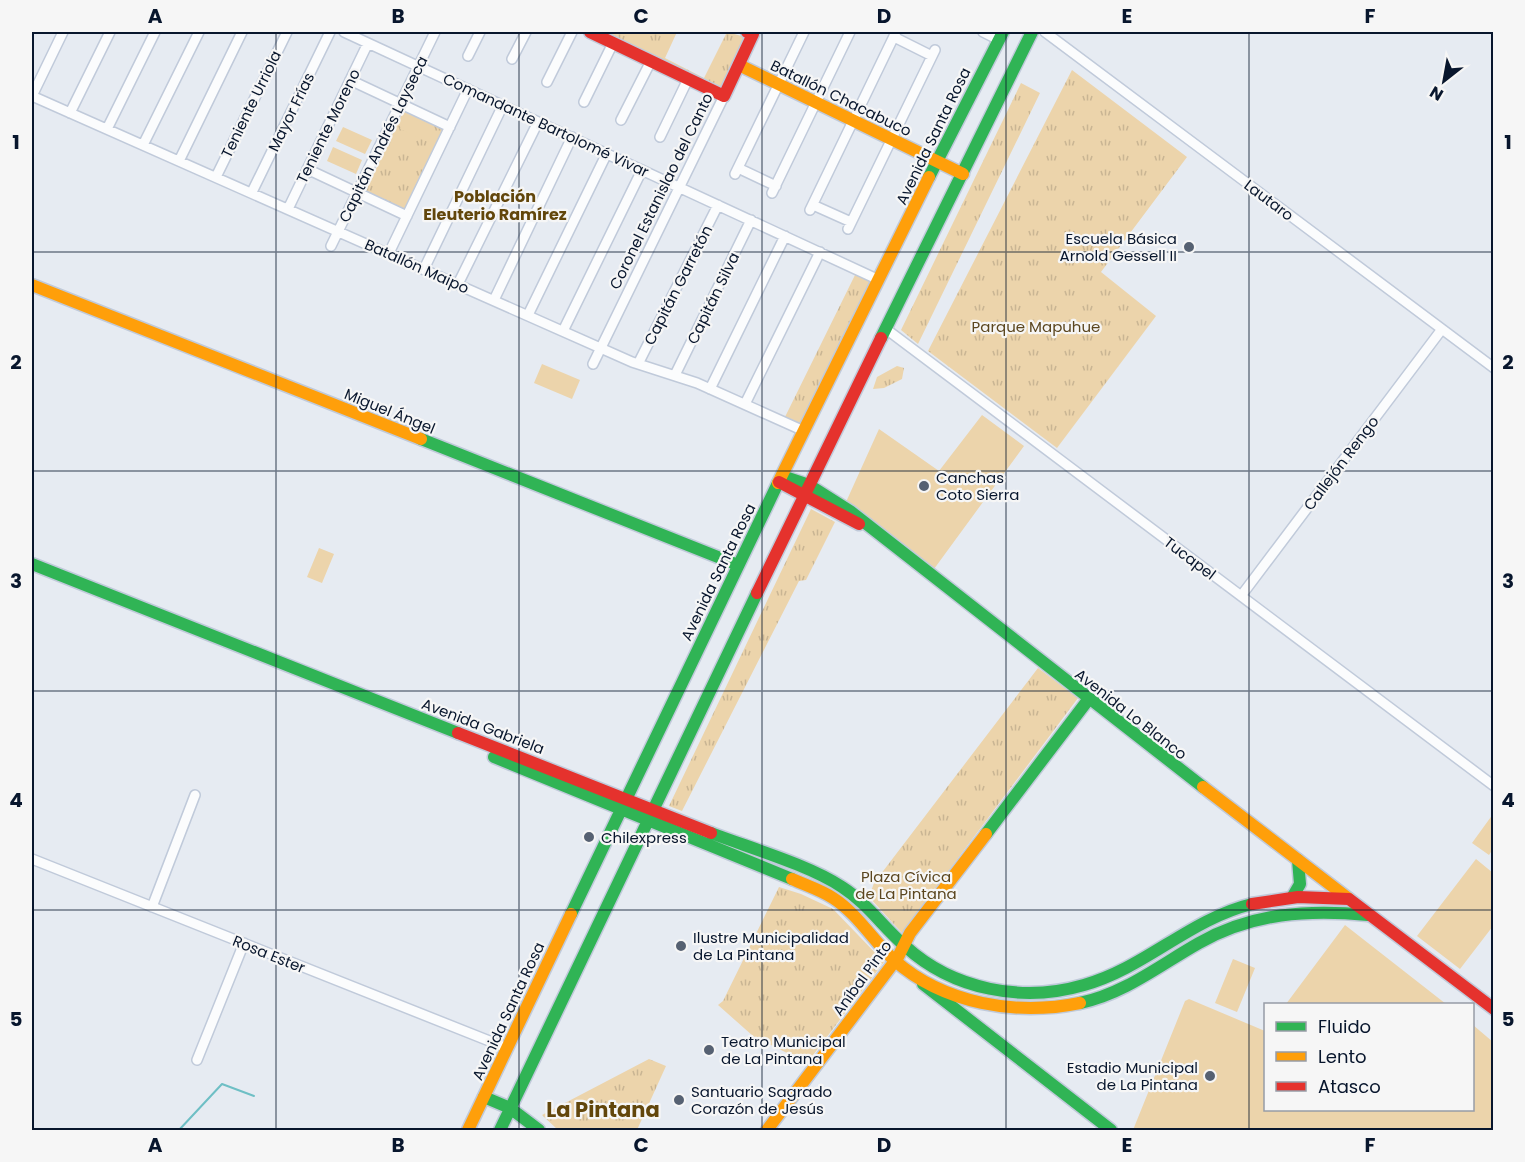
<svg xmlns="http://www.w3.org/2000/svg" width="1525" height="1162" viewBox="0 0 1525 1162" font-family="Poppins,sans-serif">
<defs>
<pattern id="grass-tufts" width="24" height="20" patternUnits="userSpaceOnUse" patternTransform="scale(1.5)"><rect width="24" height="20" fill="#ecd4ab"/><path d="M3 7l-1-3M5 7V3M7 7l1-3M15 17l-1-3M17 17v-4M19 17l1-3" fill="none" stroke="#c9b593"/></pattern>
</defs>
<rect width="100%" height="100%" fill="#e6ebf2"/>
<path fill="url(#grass-tufts)" d="M606,32H677L665,58L704,78L727,32L745,37L721,87Z
M1072,70L1187,157L1101,272L1156,316L1057,448L928,351Z
M1021,83L1040,93L918,344L901,330Z
M404,110L445,129L405,212L365,192Z
M856,273L872,281L800,426L784,419Z
M897,366L904,368L902,379L884,388L873,389L877,377Z
M811,509L835,522L806,580L799,581L682,811L669,806Z
M1038,668L1078,698L902,933L869,897L874,883Z
M779,887L801,894L833,909L884,962L807,1063L753,1036L718,1005L723,1001Z
M649,1059L666,1066L637,1130H558L542,1115Z"/>
<path fill="#ecd4ab" d="M406,115L435,129L428,142L400,129Z
M343,127L372,140L365,154L336,141Z
M333,147L362,160L356,174L327,161Z
M542,364L580,380L572,399L534,383Z
M982,415L1024,446L934,569L846,502L879,429L939,471Z
M319,548L334,554L322,583L307,577Z
M1493,814V849L1489,855L1472,843Z
M1476,859L1493,873V926L1460,969L1417,936Z
M1345,925L1446,1004H1286Z
M1233,959L1255,968L1237,1012L1215,1003Z
M1189,999L1265,1031L1266,1110H1472L1473,1025L1493,1042V1130H1133L1185,1001Z"/>
<g fill="none" stroke-linecap="round" stroke-linejoin="round">
<path stroke="#6ebfc5" stroke-width="2" d="M179,1130L222,1084L254,1096"/>
<defs>
<path id="street" d="M344,32L879,280
M983,32L999,40
M1045,32L1494,368
M894,37L932,56
M468,56L480,32
M512,59L526,32
M350,80L450,127
M547,82L572,32
M32,96L632,362L697,383L804,431
M32,96L63,32
M584,102L613,43
M70,113L110,32
M621,120L651,61
M107,129L155,32
M660,137L688,79
M143,145L199,32
M179,161L242,32
M738,168L776,186
M307,169L407,216
M735,174L804,32
M216,177L287,32
M252,192L330,32
M772,193L850,32
M813,205L851,222
M288,209L368,43
M810,210L896,32
M848,229L935,50
M331,246L435,32
M389,253L468,89
M424,269L503,105
M458,284L538,122
M494,300L572,137
M528,315L607,153
M886,329L1494,786
M563,331L642,170
M593,364L724,96
M638,364L718,205
M675,375L751,220
M710,389L785,236
M745,404L820,252
M1241,596L1442,329
M32,859L507,1048
M152,907L195,795
M197,1060L244,943"/>
<path id="fast" d="M929,177L1003,32
M881,338L1032,32
M421,439L738,565
M782,476L809,485L850,511L1203,787
M32,564L458,733
M494,757L792,879
M711,833C750,848 809,865 842,887C867,903 883,927 905,946C953,990 1023,1003 1084,985C1145,968 1190,919 1252,904
M986,834L1088,700
M1293,896L1300,884L1298,860
M571,914L778,483
M923,984L1111,1130
M1080,1003C1124,994 1160,965 1199,943C1252,913 1308,909 1368,915
M484,1097L510,1108L539,1130
M500,1130L757,593"/>
<path id="slow" d="M739,65L963,174
M32,285L421,439
M778,483L929,177
M1203,787L1349,899
M792,879C805,885 821,890 833,898C858,914 873,941 894,960C944,1004 1016,1016 1080,1003
M468,1130L571,914
M767,1130L898,957L910,933L986,834"/>
<path id="jam" d="M590,32L724,96L753,34L747,32
M779,482L859,524
M757,593L881,338
M458,733L711,833
M1252,904L1298,897L1349,899L1494,1009"/>
</defs>
<use href="#street" stroke="#c0cada" stroke-width="12"/>
<use href="#fast" stroke="#c0cada" stroke-width="15"/>
<use href="#slow" stroke="#c0cada" stroke-width="15"/>
<use href="#jam" stroke="#c0cada" stroke-width="15"/>
<use href="#street" stroke="#fbfcfd" stroke-width="9"/>
<use href="#fast" stroke="#30b455" stroke-width="12"/>
<use href="#slow" stroke="#ff9f0a" stroke-width="12"/>
<use href="#jam" stroke="#e5322d" stroke-width="12"/>
</g>
<path fill="none" stroke="#08162d" stroke-width="1.5" stroke-opacity="0.55" d="M276,32V1130M519,32V1130M762,32V1130M1006,32V1130M1249,32V1130M32,252H1494M32,471H1494M32,691H1494M32,910H1494"/>
<g fill="#566172" stroke="#f6f6f6" stroke-width="2">
<circle cx="1189" cy="247" r="6"/>
<circle cx="924" cy="486" r="6"/>
<circle cx="589" cy="837" r="6"/>
<circle cx="681" cy="946" r="6"/>
<circle cx="709" cy="1050" r="6"/>
<circle cx="1210" cy="1076" r="6"/>
<circle cx="679" cy="1100" r="6"/>
</g>
<g text-anchor="middle" dominant-baseline="central" stroke-width="4.5" stroke-linejoin="round" paint-order="stroke">
<g font-size="15" fill="#08162d" stroke="#f6f6f6">
<text transform="translate(841 98) rotate(26)">Batallón Chacabuco</text>
<text transform="translate(251 104) rotate(-64)">Teniente Urriola</text>
<text transform="translate(291 112) rotate(-64)">Mayor Frías</text>
<text transform="translate(546 125) rotate(25)">Comandante Bartolomé Vivar</text>
<text transform="translate(328 126) rotate(-64)">Teniente Moreno</text>
<text transform="translate(933 136) rotate(-64)">Avenida Santa Rosa</text>
<text transform="translate(383 139) rotate(-64)">Capitán Andrés Layseca</text>
<text transform="translate(661 191) rotate(-64)">Coronel Estanislao del Canto</text>
<text transform="translate(1269 200) rotate(37)">Lautaro</text>
<text transform="translate(417 266) rotate(24)">Batallón Maipo</text>
<text transform="translate(678 285) rotate(-63)">Capitán Garretón</text>
<text transform="translate(713 298) rotate(-64)">Capitán Silva</text>
<text transform="translate(390 411) rotate(22)">Miguel Ángel</text>
<text transform="translate(1341 463) rotate(-53)">Callejón Rengo</text>
<text transform="translate(1190 558) rotate(37)">Tucapel</text>
<text transform="translate(718 572) rotate(-64)">Avenida Santa Rosa</text>
<text transform="translate(1131 714) rotate(38)">Avenida Lo Blanco</text>
<text transform="translate(483 726) rotate(21)">Avenida Gabriela</text>
<text transform="translate(269 954) rotate(22)">Rosa Ester</text>
<text transform="translate(862 978) rotate(-54)">Aníbal Pinto</text>
<text transform="translate(508 1011) rotate(-65)">Avenida Santa Rosa</text>
</g>
<g font-size="15" fill="#08162d" stroke="#f6f6f6" text-anchor="start">
<text x="1177" y="238" text-anchor="end">Escuela Básica<tspan x="1177" dy="17">Arnold Gessell II</tspan></text>
<text x="936" y="477">Canchas<tspan x="936" dy="17">Coto Sierra</tspan></text>
<text x="601" y="837">Chilexpress</text>
<text x="693" y="937">Ilustre Municipalidad<tspan x="693" dy="17">de La Pintana</tspan></text>
<text x="721" y="1041">Teatro Municipal<tspan x="721" dy="17">de La Pintana</tspan></text>
<text x="1198" y="1067" text-anchor="end">Estadio Municipal<tspan x="1198" dy="17">de La Pintana</tspan></text>
<text x="691" y="1091">Santuario Sagrado<tspan x="691" dy="17">Corazón de Jesús</tspan></text>
</g>
<g font-size="15" fill="#5b461f" stroke="#f6f6f6">
<text x="1036" y="326">Parque Mapuhue</text>
<text x="906" y="876">Plaza Cívica<tspan x="906" dy="17">de La Pintana</tspan></text>
</g>
<g font-size="16" font-weight="bold" fill="#62460b" stroke="#f6f6f6">
<text x="495" y="196">Población<tspan x="495" dy="18">Eleuterio Ramírez</tspan></text>
</g>
<g font-size="21" font-weight="bold" fill="#62460b" stroke="#f6f6f6">
<text x="603" y="1109">La Pintana</text>
</g>
</g>
<rect width="1525" height="1162" fill="none" stroke="#f6f6f6" stroke-width="66"/>
<rect x="1264" y="1003" width="210" height="108" fill="#f6f6f6" stroke="#979ca6" stroke-width="1.5"/>
<rect x="1276" y="1022" width="30" height="9" fill="#30b455" stroke="#979ca6" stroke-width="1.5"/>
<text x="1318" y="1033" font-size="18" fill="#08162d">Fluido</text>
<rect x="1276" y="1052" width="30" height="9" fill="#ff9f0a" stroke="#979ca6" stroke-width="1.5"/>
<text x="1318" y="1063" font-size="18" fill="#08162d">Lento</text>
<rect x="1276" y="1082" width="30" height="9" fill="#e5322d" stroke="#979ca6" stroke-width="1.5"/>
<text x="1318" y="1093" font-size="18" fill="#08162d">Atasco</text>
<g transform="translate(1444 81) rotate(211)" stroke="#f6f6f6" stroke-width="4.5" paint-order="stroke">
<path d="M0-4.5L10 22L0 15L-10 22Z" fill="#08162d"/>
<text y="-9" font-size="16" font-weight="bold" text-anchor="middle" fill="#08162d">N</text>
</g>
<rect x="33" y="33" width="1459" height="1096" fill="none" stroke="#08162d" stroke-width="2"/>
<g font-size="20" text-anchor="middle" font-weight="bold" fill="#08162d">
<text x="155" y="23">A</text>
<text x="398" y="23">B</text>
<text x="641" y="23">C</text>
<text x="884" y="23">D</text>
<text x="1127" y="23">E</text>
<text x="1370" y="23">F</text>
<text x="16" y="149">1</text>
<text x="1508" y="149">1</text>
<text x="16" y="369">2</text>
<text x="1508" y="369">2</text>
<text x="16" y="588">3</text>
<text x="1508" y="588">3</text>
<text x="16" y="807">4</text>
<text x="1508" y="807">4</text>
<text x="16" y="1026">5</text>
<text x="1508" y="1026">5</text>
<text x="155" y="1152">A</text>
<text x="398" y="1152">B</text>
<text x="641" y="1152">C</text>
<text x="884" y="1152">D</text>
<text x="1127" y="1152">E</text>
<text x="1370" y="1152">F</text>
</g>
</svg>
